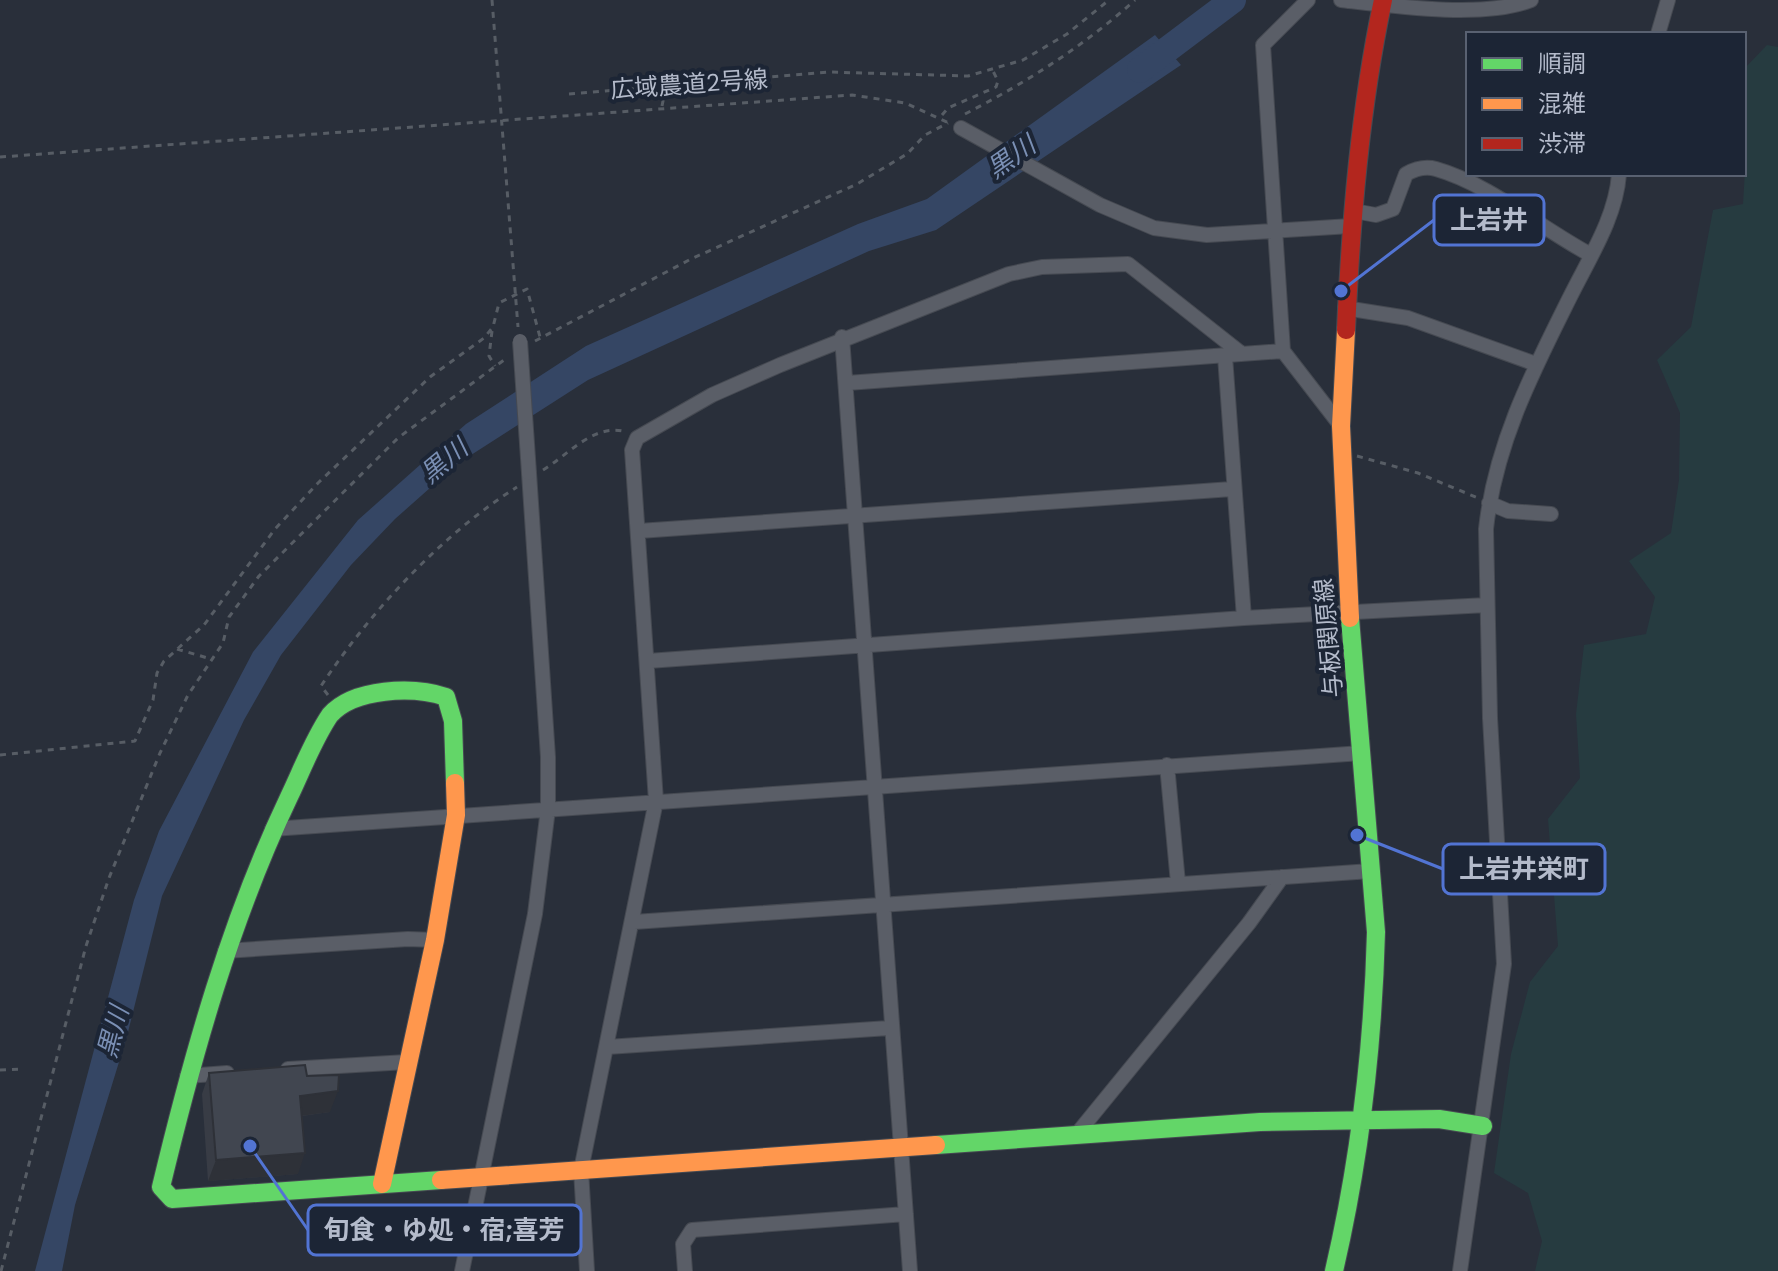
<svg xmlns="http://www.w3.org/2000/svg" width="1778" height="1271" viewBox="0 0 1778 1271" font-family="'DM Sans','Noto Sans JP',sans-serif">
<rect width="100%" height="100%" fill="#292f3a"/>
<path fill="#263b40" d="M1767,45L1778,47V1271H1535L1542,1241L1528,1193L1494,1173L1511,1054L1530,982L1558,946L1548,819L1580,778L1576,714L1584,645L1646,634L1655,597L1629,561L1671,533L1679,480L1680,413L1657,360L1691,327L1713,210L1743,204L1747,137L1744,133V69Z"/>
<path fill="#354664" d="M1155,35L1181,65L936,230L869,251L588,380L457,464L395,519L351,565L281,655L244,720L162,896L127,1036L75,1205L62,1271H35L134,900L159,831L253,652L358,520L466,424L586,346L858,224L927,199Z"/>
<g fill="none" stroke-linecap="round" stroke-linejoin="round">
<path stroke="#354664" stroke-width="26" d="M1140,70L1233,0"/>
<defs>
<path id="street" d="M1341,0C1392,6 1485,19 1531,0
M1658,34L1668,0
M961,128L1100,205L1154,228L1207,235L1351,226
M1354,211L1376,215L1393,209L1406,174C1415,169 1425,166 1436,169C1489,184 1542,229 1591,255
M1345,308L1408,318L1536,364
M842,337L910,1271
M1283,351L1341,426
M1225,356L1244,618
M847,383L1283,351L1263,45L1308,0
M1489,503L1508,511L1551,514
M639,531L1232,489
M648,661L1244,618L1487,605
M1167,765L1178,883
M272,829L1362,753
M634,922L1371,871
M225,951L408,939L435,940
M607,1047L889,1028
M288,1069L407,1062
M187,1076L227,1073
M1076,1135L1249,923L1282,877
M462,1271L535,914L548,809V757L529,473
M587,1271L581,1170L656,801L632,450L637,438L712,395L780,365L1009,274L1042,267L1128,264L1242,354
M685,1271L683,1244L692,1230L906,1214
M1460,1271L1504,964L1490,718L1486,529C1495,445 1532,373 1569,299C1588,260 1616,218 1619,174"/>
<path id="fast" d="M936,1145L1260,1122L1439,1119L1483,1126
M441,1180L172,1199L161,1187C193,1054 230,921 289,797C302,770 313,740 330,715C354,688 413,686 446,697L453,721L455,783
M1334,1271C1360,1159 1373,1047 1376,932L1350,618"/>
<path id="slow" d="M1346,330L1341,426L1350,618
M441,1180L936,1145
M382,1184L435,940L456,815L455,783"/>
<path id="jam" d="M1346,330C1351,220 1360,108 1383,0"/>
</defs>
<use href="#street" stroke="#464a52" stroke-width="16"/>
<use href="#fast" stroke="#464a52" stroke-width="20"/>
<use href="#slow" stroke="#464a52" stroke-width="20"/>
<use href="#jam" stroke="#464a52" stroke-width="20"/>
<path stroke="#575d65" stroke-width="3" stroke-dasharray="6 6" stroke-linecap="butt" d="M492,0L518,327
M569,94L828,72L968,76L1023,60L1067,34L1109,0
M662,106L666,86
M965,114C1027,82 1084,46 1135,0
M942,115L948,108L996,87L998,81L993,71
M0,157L852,95L905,103L949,123
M492,331L489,356L495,366
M535,341L691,259L857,184L907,154L925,135L948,123
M1357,456L1418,473L1478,498
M543,470C568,455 592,425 623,431
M177,649L211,659
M328,695L321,686C370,612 441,535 517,487
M0,755L135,741L153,700L157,673L164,661L204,625L275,529L318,483L430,377L484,338L493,327L499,303L527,289L540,337
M0,1070L21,1069
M1,1271L86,946L109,878L160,753L188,695L223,643L229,617L259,576L398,438L508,357"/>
<use href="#street" stroke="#5a5e67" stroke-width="14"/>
<use href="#fast" stroke="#63d668" stroke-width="18"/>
<use href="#slow" stroke="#ff974d" stroke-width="18"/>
<use href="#jam" stroke="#b3261e" stroke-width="18"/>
<defs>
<path id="street-bridge" d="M520,341L529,473"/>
</defs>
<use href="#street-bridge" stroke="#464a52" stroke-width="16" stroke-linecap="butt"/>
<use href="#street-bridge" stroke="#5a5e67" stroke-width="14"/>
</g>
<path fill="#383c45" d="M209,1073L307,1076L330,1112L302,1116L298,1174L208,1181L202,1094Z"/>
<path fill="#2e3138" d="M338,1091L330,1112L292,1117L300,1096Z
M305,1153L298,1174L208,1181L216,1160Z"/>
<path fill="#414650" stroke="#2e3138" stroke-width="2" d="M305,1065L307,1076L339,1075L338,1091L300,1096L305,1153L216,1160L209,1073Z"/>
<g text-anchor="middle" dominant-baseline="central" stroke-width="8" stroke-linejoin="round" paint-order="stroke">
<g font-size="24" fill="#b4bbcb" stroke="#1c2535">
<text transform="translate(689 84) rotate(-4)">広域農道2号線</text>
<text transform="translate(1328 638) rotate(-95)">与板関原線</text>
</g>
<g font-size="26" font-style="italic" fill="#7a8fb4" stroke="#1c2535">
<text transform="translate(1011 157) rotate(-35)">黒川</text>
<text transform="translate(444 461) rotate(-40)">黒川</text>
<text transform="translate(113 1032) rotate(-75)">黒川</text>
</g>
</g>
<path fill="none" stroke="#5274d3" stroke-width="3" d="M1341 291L1434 220M1357 835L1443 869M250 1146L308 1230"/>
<g fill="#5274d3" stroke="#1c2535" stroke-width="3">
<circle cx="1341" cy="291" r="8"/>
<circle cx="1357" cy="835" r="8"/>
<circle cx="250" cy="1146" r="8"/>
</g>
<g fill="#1c2535" stroke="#5274d3" stroke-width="3">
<rect x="1434" y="195" width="110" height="50" rx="8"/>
<rect x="1443" y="844" width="162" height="50" rx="8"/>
<rect x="308" y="1205" width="273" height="50" rx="8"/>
</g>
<g font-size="26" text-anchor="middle" font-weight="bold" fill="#b4bbcb">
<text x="1489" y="229">上岩井</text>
<text x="1524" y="878">上岩井栄町</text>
<text x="444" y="1239">旬食・ゆ処・宿;喜芳</text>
</g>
<rect x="1466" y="32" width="280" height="144" fill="#1c2535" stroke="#596171" stroke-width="2"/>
<rect x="1482" y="58" width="40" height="12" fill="#63d668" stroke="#596171" stroke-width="2"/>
<text x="1538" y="72" font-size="24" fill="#b4bbcb">順調</text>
<rect x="1482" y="98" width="40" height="12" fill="#ff974d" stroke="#596171" stroke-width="2"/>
<text x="1538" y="112" font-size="24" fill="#b4bbcb">混雑</text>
<rect x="1482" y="138" width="40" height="12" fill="#b3261e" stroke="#596171" stroke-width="2"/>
<text x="1538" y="152" font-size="24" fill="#b4bbcb">渋滞</text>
</svg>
